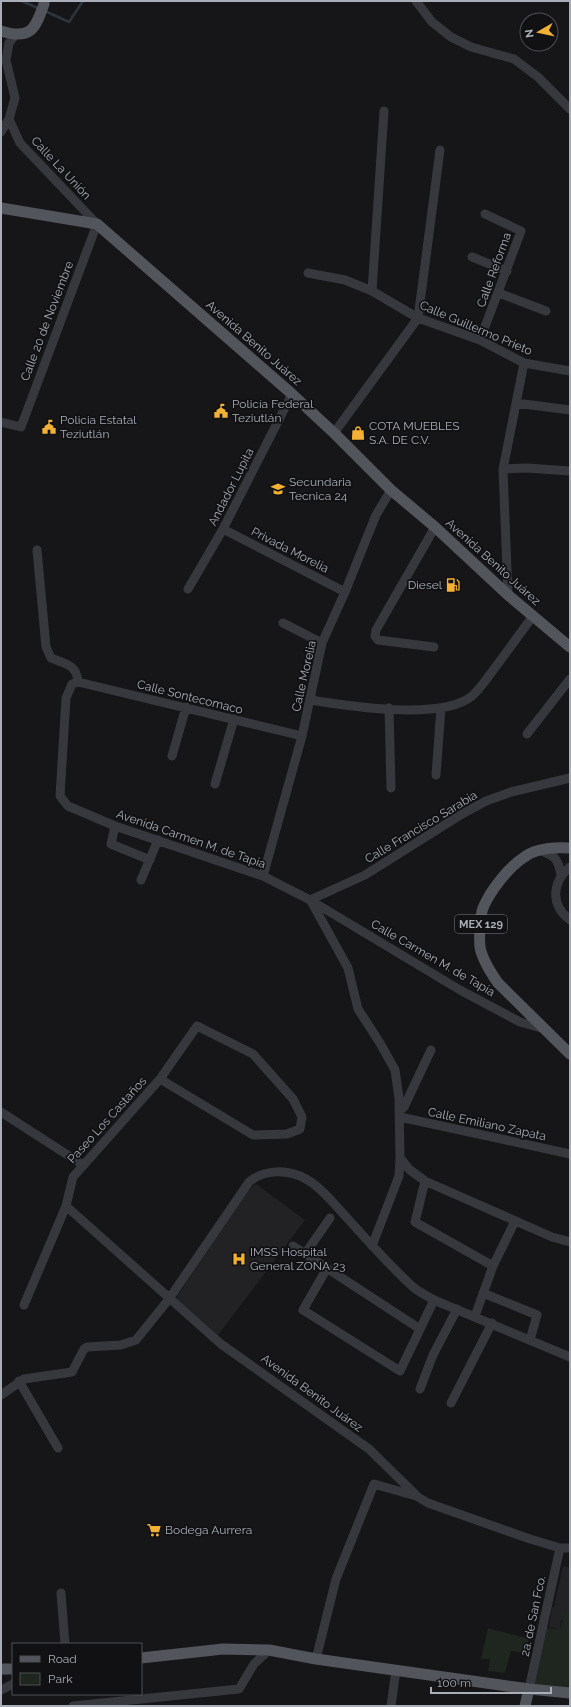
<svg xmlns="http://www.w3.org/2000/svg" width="571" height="1707" viewBox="0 0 571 1707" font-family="Raleway,sans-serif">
<rect width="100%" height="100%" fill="#161618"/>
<path fill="#222225" d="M256,1184L305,1220L218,1335L176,1298L247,1192Z
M563,1566L570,1567V1610L566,1609L563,1620H561L560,1629L549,1627L552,1607H554Z"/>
<path fill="#1e261f" d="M566,1609L570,1610V1691L530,1686L544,1628L560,1629Z
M488,1628L529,1639L524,1653L511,1651L505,1673L488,1671L490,1659H481Z"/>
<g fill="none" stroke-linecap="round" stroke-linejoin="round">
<path stroke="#2c353c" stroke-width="2.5" d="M22,1L40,9
M45,11L69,22L83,1"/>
<path stroke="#37383d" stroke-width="9" d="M416,1L432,22L451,37L471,47L514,59L538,77L570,109
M1,132L9,119
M472,257L507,271
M308,273L345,280L372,291L418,318L480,340L524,363L570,371
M372,291L384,111
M499,293L546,311
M480,340L521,231L485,214
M516,403L570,410
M1,422L21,427L97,224L20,143L9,119L15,98L6,60L9,43L15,35
M334,433L418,318L440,150
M503,469L527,468L570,471
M223,529L345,592
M37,550L46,647L51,658C66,664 77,665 78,682
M188,589L223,529L292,394
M508,595L503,469L524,363
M283,623L322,643
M434,647L378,640L375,636L376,630L435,527
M311,700C348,706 442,721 472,696C482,687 489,675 497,665C509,649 521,632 533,616
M389,708L391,788
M527,734L570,679
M302,736L78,682L72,684L66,698L60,796L68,806L115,826L263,876L310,900L460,990L520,1022L545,1029
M172,756L186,707
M436,775L441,708
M215,784L234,719
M115,826L111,844L150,860
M539,850C555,856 558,858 561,875
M570,867C552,882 550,905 570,920
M263,876L302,736L322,643L345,592L376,515L391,490
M141,880L158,840
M310,900L365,875L462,814L486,801L511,792L570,778
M311,901L348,968L358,1009L380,1043L395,1070L399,1098L400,1158L410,1170L425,1181L552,1237L570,1242
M399,1111L404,1107L431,1050
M1,1112L83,1165
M400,1117L570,1154
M425,1181L415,1222L493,1266
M66,1206L221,1344L369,1449L418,1497L428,1503L530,1539L560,1548H570
M293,1246L420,1329
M372,1246L399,1176L400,1158
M305,1254L330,1218
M327,1268L303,1310L400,1371L434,1300
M483,1293L537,1315L530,1340
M24,1305L66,1206L73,1177L160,1079L197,1026L253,1054L293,1099L302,1117L300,1129L287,1134L253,1135L160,1079
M475,1316L493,1266L515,1221
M19,1381L58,1448
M420,1389L433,1355L457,1309
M1,1395L24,1379L72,1372L84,1349L87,1347L121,1345L136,1340L169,1299L249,1182C265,1169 288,1169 306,1179C320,1186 337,1207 348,1219C369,1242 390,1266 413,1287C419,1292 427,1296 434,1300L570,1357
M451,1403L492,1323
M61,1593L65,1644
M316,1659L336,1579L374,1484L416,1496
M529,1689L560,1548
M1,1690L13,1684
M73,1706L239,1689L254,1664L269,1650
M391,1706L396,1670"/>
<path stroke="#53555c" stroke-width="11" d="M1,31C30,40 35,30 44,4V1
M1,208L97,224L292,394L334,433L391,490L435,527L508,595L570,647
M570,848C555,847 535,848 523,858C508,868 490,891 483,908C480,916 479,939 480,947C482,959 491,973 498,983L570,1054
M141,1658L223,1649L269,1650L316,1659L529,1689L570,1693
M1,1669H13
M525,1706L529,1689"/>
</g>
<defs>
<symbol id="civic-bare" viewBox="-9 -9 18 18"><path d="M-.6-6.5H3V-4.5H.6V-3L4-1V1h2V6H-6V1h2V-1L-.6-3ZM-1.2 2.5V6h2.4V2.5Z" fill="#f2b134" stroke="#111113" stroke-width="2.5" paint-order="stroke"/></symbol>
<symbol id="shop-bare" viewBox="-9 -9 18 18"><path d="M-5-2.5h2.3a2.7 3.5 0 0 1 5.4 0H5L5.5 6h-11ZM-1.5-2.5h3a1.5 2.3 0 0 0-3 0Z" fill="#f2b134" stroke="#111113" stroke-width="2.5" paint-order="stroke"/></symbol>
<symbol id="school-bare" viewBox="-9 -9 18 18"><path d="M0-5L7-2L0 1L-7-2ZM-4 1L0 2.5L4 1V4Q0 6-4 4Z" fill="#f2b134" stroke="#111113" stroke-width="2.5" paint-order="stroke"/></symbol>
<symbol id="fuel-bare" viewBox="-9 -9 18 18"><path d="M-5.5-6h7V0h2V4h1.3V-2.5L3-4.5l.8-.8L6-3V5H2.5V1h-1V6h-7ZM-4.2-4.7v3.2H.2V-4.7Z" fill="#f2b134" stroke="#111113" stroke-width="2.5" paint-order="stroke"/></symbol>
<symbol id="hospital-bare" viewBox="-9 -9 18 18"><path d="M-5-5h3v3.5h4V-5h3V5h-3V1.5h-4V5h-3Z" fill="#f2b134" stroke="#111113" stroke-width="2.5" paint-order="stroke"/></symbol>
<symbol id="supermarket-bare" viewBox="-9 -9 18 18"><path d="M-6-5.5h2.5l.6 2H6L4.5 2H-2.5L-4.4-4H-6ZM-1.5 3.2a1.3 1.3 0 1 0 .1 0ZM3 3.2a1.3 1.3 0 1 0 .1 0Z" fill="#f2b134" stroke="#111113" stroke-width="2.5" paint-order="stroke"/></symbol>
</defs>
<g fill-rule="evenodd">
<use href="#civic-bare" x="211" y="401" width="20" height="20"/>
<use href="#civic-bare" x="39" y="417" width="20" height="20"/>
<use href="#shop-bare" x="348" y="423" width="20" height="20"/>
<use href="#school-bare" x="268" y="479" width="20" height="20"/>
<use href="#fuel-bare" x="443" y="575" width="20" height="20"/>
<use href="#hospital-bare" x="229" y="1249" width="20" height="20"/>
<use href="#supermarket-bare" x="144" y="1520" width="20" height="20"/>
</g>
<g text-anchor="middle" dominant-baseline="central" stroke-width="3.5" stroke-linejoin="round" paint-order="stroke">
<rect fill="#111113" stroke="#7b7e86" stroke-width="1" x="455" y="915" width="52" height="18" rx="3"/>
<g font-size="11" font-weight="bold" fill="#a8adb8">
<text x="481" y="924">MEX 129</text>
</g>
<g font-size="12" fill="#a8adb8" stroke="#111113">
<text transform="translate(61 168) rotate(47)">Calle La Unión</text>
<text transform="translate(494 270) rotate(-70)">Calle Reforma</text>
<text transform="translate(47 321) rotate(-69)">Calle 20 de Noviembre</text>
<text transform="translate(476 328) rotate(23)">Calle Guillermo Prieto</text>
<text transform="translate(254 343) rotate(41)">Avenida Benito Juárez</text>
<text transform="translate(231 487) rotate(-63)">Andador Lupita</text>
<text transform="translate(290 550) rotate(27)">Privada Morelia</text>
<text transform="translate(493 562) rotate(42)">Avenida Benito Juárez</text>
<text transform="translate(304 676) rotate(-77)">Calle Morelia</text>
<text transform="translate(190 697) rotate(14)">Calle Sontecomaco</text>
<text transform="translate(421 827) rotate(-31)">Calle Francisco Sarabia</text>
<text transform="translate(191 839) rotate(19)">Avenida Carmen M. de Tapia</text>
<text transform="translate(433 958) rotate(30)">Calle Carmen M. de Tapia</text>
<text transform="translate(107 1120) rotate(-48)">Paseo Los Castaños</text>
<text transform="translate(487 1124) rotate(12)">Calle Emiliano Zapata</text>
<text transform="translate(312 1393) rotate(36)">Avenida Benito Juárez</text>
<text transform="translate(533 1616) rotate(-78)">2a. de San Fco.</text>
</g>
<g font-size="12" fill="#a8adb8" stroke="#111113" text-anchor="start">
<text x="232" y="404">Policía Federal<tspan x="232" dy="14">Teziutlán</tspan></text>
<text x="60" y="420">Policia Estatal<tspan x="60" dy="14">Teziutlán</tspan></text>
<text x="369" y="426">COTA MUEBLES<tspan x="369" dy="14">S.A. DE C.V.</tspan></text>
<text x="289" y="482">Secundaria<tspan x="289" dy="14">Tecnica 24</tspan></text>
<text x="442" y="585" text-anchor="end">Diesel</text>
<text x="250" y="1252">IMSS Hospital<tspan x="250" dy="14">General ZONA 23</tspan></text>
<text x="165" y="1530">Bodega Aurrera</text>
</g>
</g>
<rect width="571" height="1707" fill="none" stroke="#a8adb8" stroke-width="4"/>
<rect x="12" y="1643" width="130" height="52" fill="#111113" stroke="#4d4f55"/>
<rect x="20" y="1656" width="20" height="6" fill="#53555c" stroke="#4d4f55"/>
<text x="48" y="1663" font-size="12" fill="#a8adb8">Road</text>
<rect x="20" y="1673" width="20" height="12" fill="#1e261f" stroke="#4d4f55"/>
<text x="48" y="1683" font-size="12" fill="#a8adb8">Park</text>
<g transform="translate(539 32) rotate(261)"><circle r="19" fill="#111113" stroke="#4d4f55"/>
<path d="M0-3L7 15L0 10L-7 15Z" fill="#f2b134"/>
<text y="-6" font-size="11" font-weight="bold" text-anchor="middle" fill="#a8adb8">N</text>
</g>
<path d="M431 1687v6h120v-6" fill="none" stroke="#a8adb8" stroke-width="2"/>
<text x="437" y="1687" font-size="12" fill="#a8adb8" stroke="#111113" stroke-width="3" paint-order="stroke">100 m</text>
</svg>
